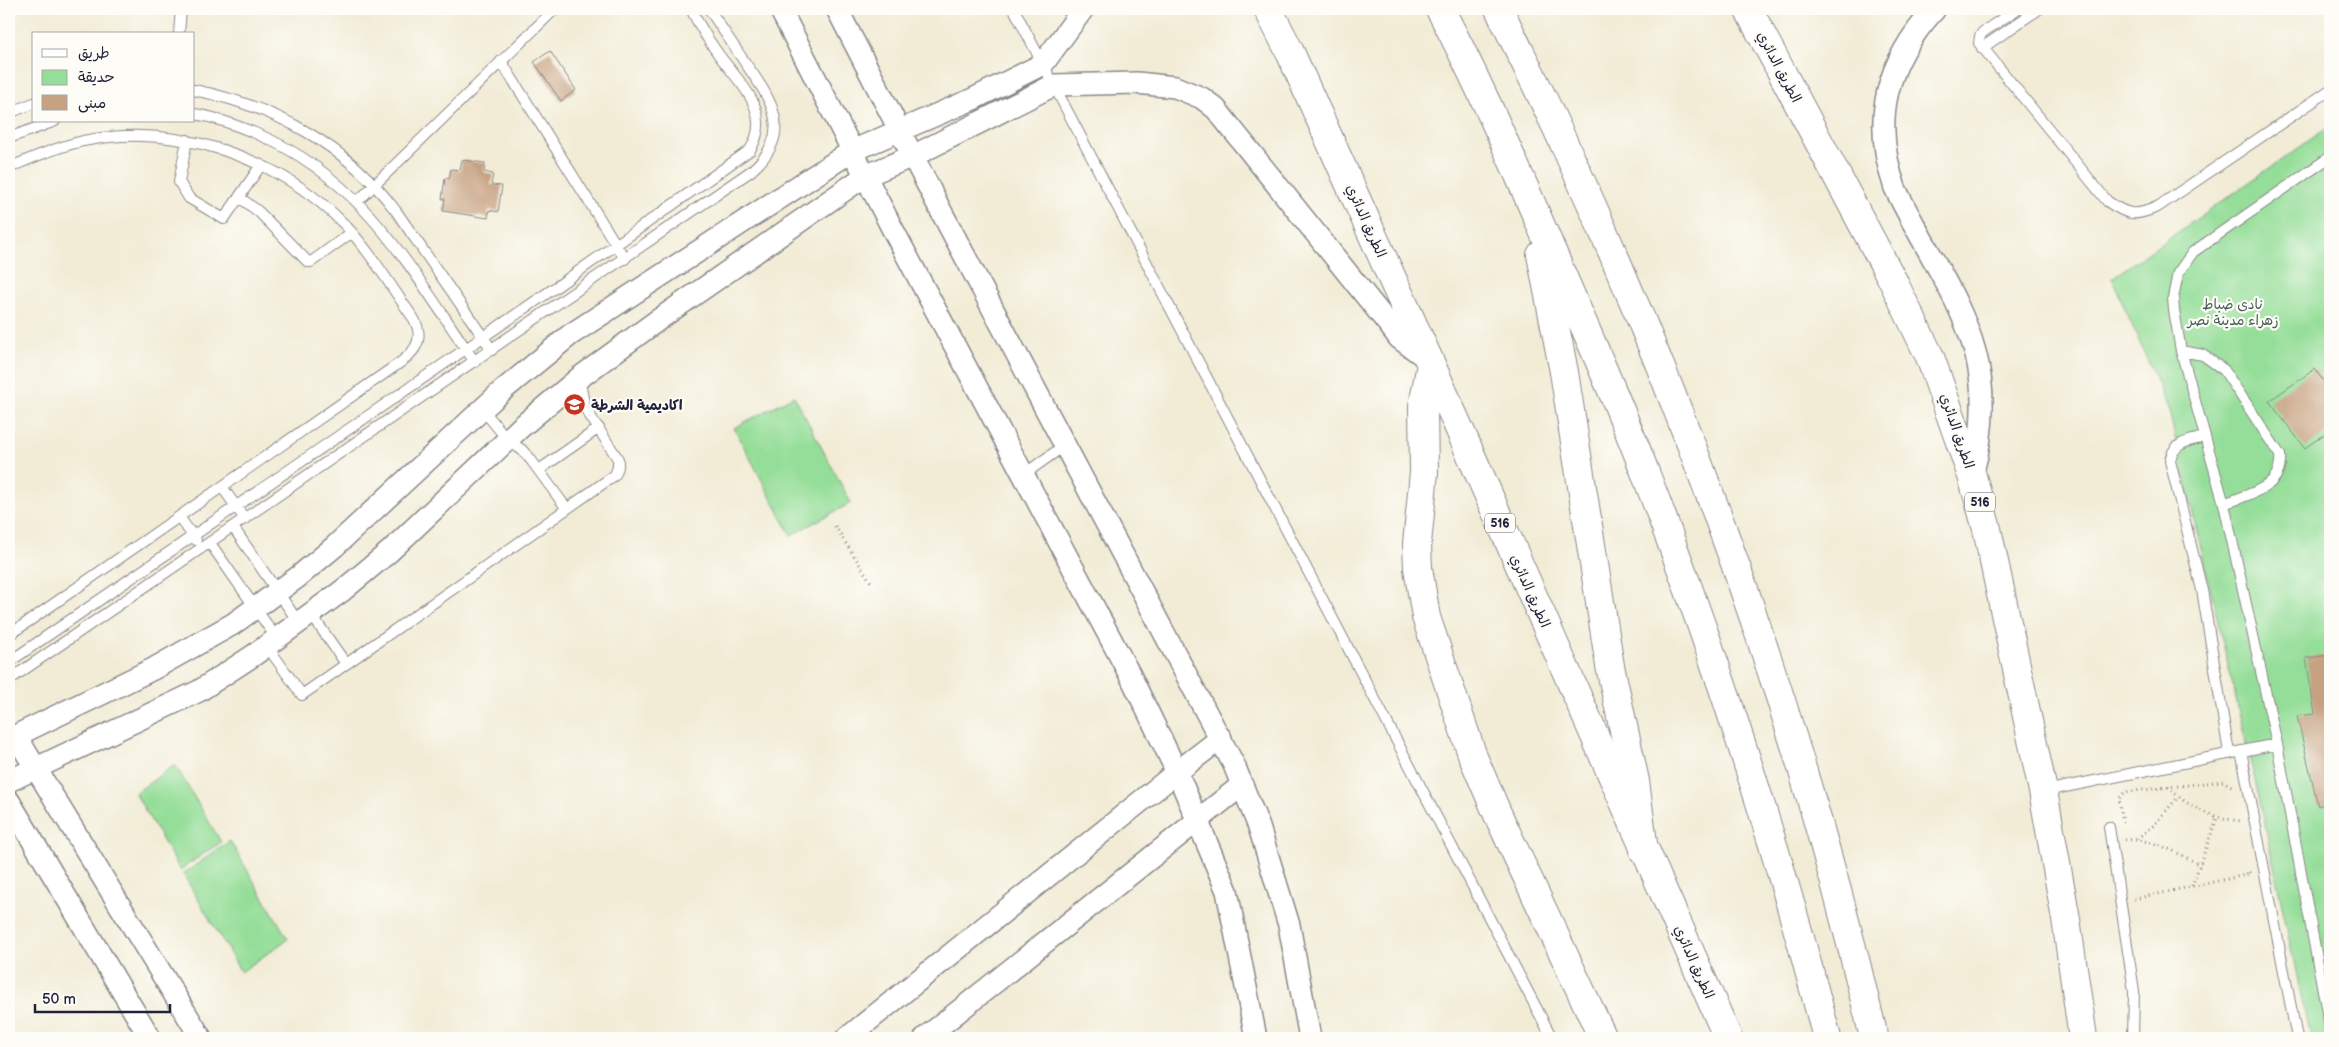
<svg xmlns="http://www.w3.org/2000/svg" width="2339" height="1047" viewBox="0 0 2339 1047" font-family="'Balsamiq Sans','Playpen Sans Arabic',sans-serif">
<rect width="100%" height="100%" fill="#fdfcf7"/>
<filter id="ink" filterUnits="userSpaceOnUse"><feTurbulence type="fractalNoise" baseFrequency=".02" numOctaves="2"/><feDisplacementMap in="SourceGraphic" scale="10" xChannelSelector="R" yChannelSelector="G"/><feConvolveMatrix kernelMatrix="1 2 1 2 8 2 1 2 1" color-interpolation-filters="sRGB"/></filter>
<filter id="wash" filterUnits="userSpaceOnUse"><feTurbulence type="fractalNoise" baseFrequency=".0096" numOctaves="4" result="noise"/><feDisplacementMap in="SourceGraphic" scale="20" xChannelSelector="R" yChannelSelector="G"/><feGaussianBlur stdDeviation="1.12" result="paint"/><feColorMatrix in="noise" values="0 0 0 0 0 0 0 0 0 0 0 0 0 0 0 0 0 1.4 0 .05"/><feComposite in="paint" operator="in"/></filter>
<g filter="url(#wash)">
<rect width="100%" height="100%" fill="#f2ecd6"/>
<path fill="#95de99" stroke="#5c806a" d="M2330,126V1038H2310L2262,811L2169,411L2112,278Z
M794,396L851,503L791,535L734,428Z
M175,765L221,842L180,870L135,793Z
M230,841L288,939L241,972L183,874Z"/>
<g id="blocks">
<path fill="#c7a282" d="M550,51L576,90L561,101L534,62Z
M462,160L485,163L484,172L493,174L491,185L502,186L498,212L489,210L488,218L443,211L445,199H442L445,178L449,179L451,169L460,170Z
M2315,369L2330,391V430L2305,448L2269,401Z
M2330,655V802L2318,806L2297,716L2315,714L2306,658Z"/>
</g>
</g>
<g filter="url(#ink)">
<use href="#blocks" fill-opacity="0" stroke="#8a8788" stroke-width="1"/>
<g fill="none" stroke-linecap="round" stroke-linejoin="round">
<defs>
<path id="service" d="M1014,9L1552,1038
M2017,9L1983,32L1980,36L1979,43L2107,201C2128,216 2136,217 2159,206L2330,90
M179,34L181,9
M1982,48L2039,9
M501,61L625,259
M194,90C273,106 347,145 396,211L492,350
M9,113L34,103
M194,114C215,117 235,125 255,133C364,178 411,270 475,362
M9,138L55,121
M187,140L179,182L189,198L224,219L261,165
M2330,157L2193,252L2178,273L2173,298L2174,310L2181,351L2224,504L2277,744L2330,1028
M9,168C33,157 57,147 83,141C176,122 278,157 344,224C371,252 391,287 414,319C424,338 417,350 401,362L9,635
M239,197L259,212L308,262H311L351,233
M358,201L555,9
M2181,351L2203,355L2224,370L2280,455C2283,489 2250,493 2224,504
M483,410L508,440L522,450L531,460L567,509
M2205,437C2189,441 2173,442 2170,461L2202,590L2229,753
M539,470L599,428
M1023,475L1065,445
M222,487L245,519
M179,517L196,540
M233,527L299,623
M210,543L277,639
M311,614L346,664
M267,646L302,695L615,475L618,467V459L585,408L579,378
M9,662L559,285L750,150C774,112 740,84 719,55C708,40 699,25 691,9
M9,680L751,171C794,134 773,102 746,64C733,45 721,27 709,9
M2241,751L2297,1038
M2045,791L2277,744
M2109,827L2134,991L2133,1038"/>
<path id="minor" d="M780,9L892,228L1131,677L1177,772L1227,891L1256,1038
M837,9L941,211L1234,765L1259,827L1289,925L1310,1038
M1935,9C1886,62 1871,119 1895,188C1946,293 2007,350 1972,476
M16,736L201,1038
M9,739L153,669L233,624L298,577L334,547L502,391L570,335L852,151L973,99L1043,64L1083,9
M9,781L199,691L254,655L342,591L389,552L521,427L579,378L658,320L865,176L913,156L1054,85L1137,83L1175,87L1202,98L1216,109L1390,326L1399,338L1429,360
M9,801L150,1038
M847,1038L1177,772L1221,738
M925,1038L1242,785"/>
<path id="trunk" d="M1268,9L1289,50L1429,360L1728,1038
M1748,9L1893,281L1930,357L1972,476L1987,529L2043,791L2066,919L2083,1038
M1431,364L1423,406L1424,472L1417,544L1418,568L1426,617L1473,757L1498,815L1603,1038"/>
<path id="motorway" d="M1440,9C1488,100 1528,196 1569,291C1596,353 1624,416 1648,480C1718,662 1778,849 1827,1038
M1499,9C1521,55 1545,101 1566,148C1697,433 1803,732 1874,1038
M1541,255L1564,372L1610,666L1635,781L1644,851"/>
</defs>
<use href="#service" stroke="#8a8788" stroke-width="12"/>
<use href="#minor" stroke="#8a8788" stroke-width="24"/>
<use href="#trunk" stroke="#8a8788" stroke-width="30"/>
<use href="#motorway" stroke="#8a8788" stroke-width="30"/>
<path stroke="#8a8788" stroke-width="3" stroke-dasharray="1 4" stroke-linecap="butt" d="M835,526L872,584
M2168,787C2189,808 2211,818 2241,821
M2123,822L2119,799L2125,792L2223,781L2233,787
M2137,839L2154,825L2178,797
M2125,840C2151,838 2177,852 2200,865
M2192,886L2217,818
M2134,899L2250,874L2249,872"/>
<use href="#service" stroke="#fff" stroke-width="10"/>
<use href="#minor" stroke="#fff" stroke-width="21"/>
<use href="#trunk" stroke="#fff" stroke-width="28"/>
<use href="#motorway" stroke="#fff" stroke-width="28"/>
</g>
</g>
<defs>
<symbol id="university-disc" viewBox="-11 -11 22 22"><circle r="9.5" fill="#c8321e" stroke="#fdfcf7"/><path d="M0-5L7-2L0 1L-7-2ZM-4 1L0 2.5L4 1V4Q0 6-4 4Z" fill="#fff"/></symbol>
</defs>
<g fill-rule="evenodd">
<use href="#university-disc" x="562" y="392" width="25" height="25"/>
</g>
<g text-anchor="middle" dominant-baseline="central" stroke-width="4.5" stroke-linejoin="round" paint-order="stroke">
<g fill="#fdfcf7" stroke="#646373" stroke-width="1">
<rect x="1965" y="492.5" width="30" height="19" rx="4"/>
<rect x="1485" y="513.5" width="30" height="19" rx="4"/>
</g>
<g font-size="12" font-weight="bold" fill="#22223b">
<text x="1980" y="502">516</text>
<text x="1500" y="523">516</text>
</g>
<g font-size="14" fill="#22223b" stroke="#fdfcf7">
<text transform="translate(1779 67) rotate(62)">الطريق الدائري</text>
<text transform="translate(1366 221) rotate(66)">الطريق الدائري</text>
<text transform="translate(1957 431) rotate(71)">الطريق الدائري</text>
<text transform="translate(1530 591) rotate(66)">الطريق الدائري</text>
<text transform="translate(1694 962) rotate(66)">الطريق الدائري</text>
</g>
<g font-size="14" fill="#445a57" stroke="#fdfcf7">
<text x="2233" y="304">نادى ضباط<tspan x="2233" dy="16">زهراء مدينة نصر</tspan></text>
</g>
<g font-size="14" font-weight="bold" fill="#22223b" stroke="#fdfcf7" text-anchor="start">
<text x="591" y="405">اكاديمية الشرطة</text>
</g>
</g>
<rect width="2339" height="1047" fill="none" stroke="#fdfcf7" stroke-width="30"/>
<rect x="32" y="32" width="162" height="90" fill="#fdfcf7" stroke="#a5a5ac"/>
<rect x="42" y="49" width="25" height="8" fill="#ffffff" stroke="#a5a5ac"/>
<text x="78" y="58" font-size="15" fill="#22223b">طريق</text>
<rect x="42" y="70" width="25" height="15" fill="#95de99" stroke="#a5a5ac"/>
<text x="78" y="82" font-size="15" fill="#22223b">حديقة</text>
<rect x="42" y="95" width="25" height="15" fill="#c7a282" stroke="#a5a5ac"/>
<text x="78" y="108" font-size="15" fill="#22223b">مبنى</text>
<path d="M35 1004v8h135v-8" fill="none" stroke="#22223b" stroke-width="2.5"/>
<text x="42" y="1004" font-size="15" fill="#22223b" stroke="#fdfcf7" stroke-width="4" paint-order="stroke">50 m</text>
</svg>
